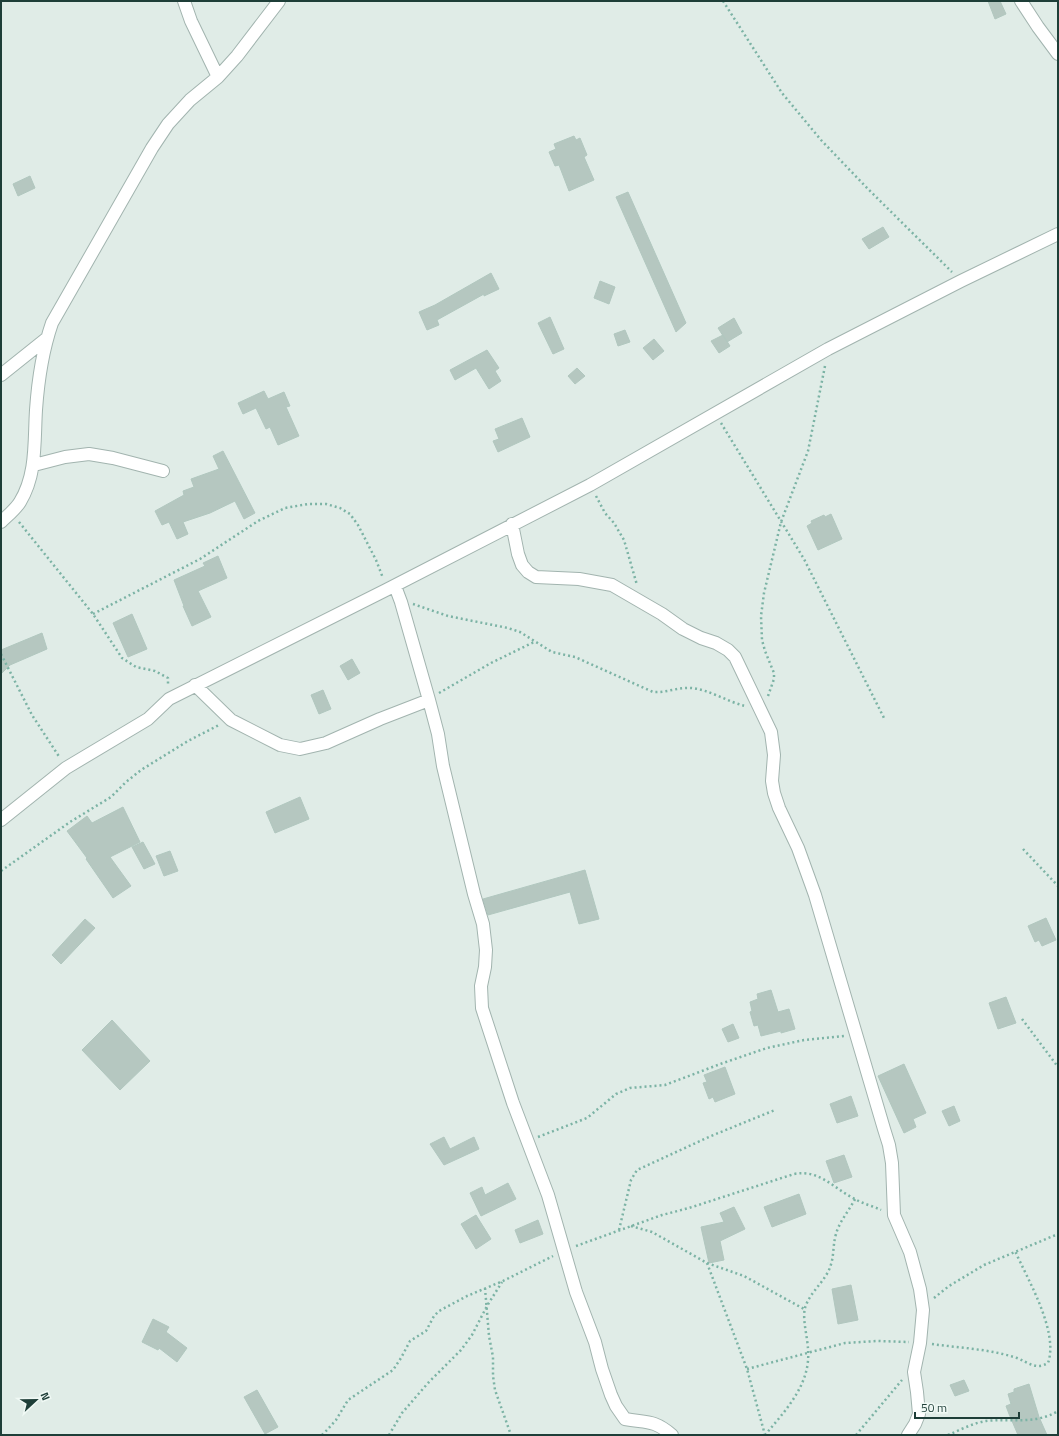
<svg xmlns="http://www.w3.org/2000/svg" width="1059" height="1436" viewBox="0 0 1059 1436" font-family="'Titillium Web',sans-serif">
<rect width="100%" height="100%" fill="#e0ece7"/>
<path fill="#b5c7c0" stroke="#b1c7bf" d="M988,1H1000L1006,14L995,19Z
M574,136L576,140L580,138L587,155L584,157L594,180L569,191L559,165L555,166L549,152L556,149L554,144Z
M30,176L35,188L18,196L13,184Z
M628,192L686,323L676,332L616,197Z
M883,227L889,237L869,249L862,239Z
M491,273L499,289L484,296V294L437,320L439,325L427,330L419,312L435,305Z
M600,281L615,287L609,304L594,298Z
M550,317L564,349L553,354L538,323Z
M734,318L742,333L727,342L718,328Z
M625,330L630,342L618,346L614,334Z
M723,335L730,346L719,353L711,341Z
M654,339L664,351L653,360L643,348Z
M487,350L499,368L495,371L501,381L489,389L476,368L455,380L450,370Z
M577,368L585,376L575,384L568,376Z
M264,391L268,399L284,392L290,406L286,407L299,436L278,445L270,427L266,429L256,408L243,414L238,403Z
M522,418L530,437L498,452L493,441L499,439L495,429Z
M223,451L255,513L244,519L235,501L210,513L183,522L188,534L177,539L169,522L162,525L155,511L184,495L183,491L194,487L191,479L219,469L213,456Z
M831,514L842,539L818,550L807,526L812,523L811,521L824,515L825,517Z
M218,556L227,578L198,591L211,617L192,626L183,606H184L174,580L205,566L203,563Z
M132,614L147,649L128,657L113,623Z
M42,633L47,649L10,665L1,674V650Z
M352,659L360,673L348,680L340,666Z
M323,690L331,709L319,714L311,695Z
M300,797L309,819L275,833L266,812Z
M123,807L140,842L110,857L131,886L113,898L86,859L87,858L67,831L87,816L92,823Z
M143,842L155,864L144,869L132,847Z
M170,851L178,871L164,876L156,856Z
M585,870L599,919L579,924L570,892L488,915L483,899Z
M1046,918L1056,940L1042,946L1039,940L1035,942L1028,926Z
M85,919L95,928L61,964L52,955Z
M771,990L778,1012L789,1009L795,1029L781,1033V1031L761,1036L758,1025L754,1026L750,1012L752,1011L750,1002L758,999L757,994Z
M1006,997L1016,1023L998,1029L989,1003Z
M112,1020L150,1061L120,1090L82,1050Z
M733,1024L739,1038L728,1042L722,1029Z
M904,1064L926,1113L913,1119L916,1127L904,1133L878,1076Z
M725,1067L735,1094L715,1102L713,1097L709,1099L703,1083L707,1082L704,1075Z
M851,1096L858,1116L837,1123L830,1104Z
M954,1106L960,1121L949,1126L942,1111Z
M444,1137L450,1149L474,1137L479,1149L444,1165L430,1144Z
M844,1155L852,1177L834,1183L826,1161Z
M508,1183L516,1199L481,1216L470,1193L482,1187L485,1195Z
M799,1194L806,1214L772,1227L764,1207Z
M734,1207L745,1229L720,1241L724,1260L709,1263L701,1227L724,1222L720,1213Z
M476,1215L491,1239L476,1249L461,1224Z
M538,1220L543,1234L520,1243L515,1230Z
M851,1285L858,1320L838,1324L832,1289Z
M153,1319L169,1327L166,1332L187,1348L177,1362L159,1348L158,1350L142,1342Z
M964,1380L969,1391L955,1396L950,1385Z
M1029,1384L1039,1417L1047,1435H1018L1009,1414L1006,1406L1011,1404L1008,1394L1014,1392V1389Z
M257,1390L278,1427L265,1434L244,1397Z"/>
<g fill="none" stroke-linecap="round" stroke-linejoin="round">
<defs>
<path id="minor" d="M184,1L191,21L218,77
M1021,1L1038,27L1058,54
M1,375L46,339
M34,465L65,457L89,454L113,458L163,471
M1,522C7,516 15,510 20,502C37,474 34,442 36,410C38,381 42,352 52,323L152,148L168,124L190,100L218,77L237,56L279,1
M512,524L518,554L522,565L528,572L536,577L579,579L612,585L662,614L683,629L701,638L716,643L728,650L735,657L771,732L774,755L772,781L774,793L779,808L798,848L815,895L884,1129L889,1145L892,1163L894,1215L910,1252L920,1289L923,1310L920,1343L914,1372L917,1392L919,1414L915,1424L908,1435
M395,586L401,602L429,700L438,734L443,766L474,894L483,924L486,950L485,967L481,986L482,1008L513,1103L548,1195L576,1292L595,1342L602,1369L611,1395L616,1406L625,1419C646,1423 653,1419 672,1435
M195,685L231,720L280,745L300,749L326,743L380,719L429,700
M1,820L66,768L148,719L169,699L386,590L590,485L828,349L961,281L1058,234"/>
</defs>
<use href="#minor" stroke="#a2b4af" stroke-width="14"/>
<path stroke="#7cb3a5" stroke-width="2.5" stroke-dasharray="2 3" stroke-linecap="butt" d="M723,1L782,93L821,140L868,189L952,272
M721,423L804,559L884,718
M596,496L605,513L614,523L624,540L637,585
M19,522L93,614L122,658L136,667L155,671L168,678V686
M413,604L448,616L508,628L520,632L552,652L575,657L653,692C666,693 678,687 691,688C708,689 728,702 745,706
M93,614L200,559L258,521L285,508L308,504H326L340,508L350,514L358,525L376,560L383,578
M1,654L32,715L60,758
M439,693L491,663L534,642
M768,696L774,679V673L765,651L762,640L761,616L764,593L781,522L808,451L825,366
M1023,849L1058,886
M1,871L70,822L111,797L126,782L141,770L188,741L219,725
M1022,1019L1058,1067
M538,1137L587,1118L616,1094L630,1088L665,1085L723,1063L767,1048L804,1040L844,1036
M631,1226L652,1232L707,1263L744,1276L804,1309
M619,1230L631,1180L637,1170L711,1136L775,1110
M576,1246L662,1215L689,1208L794,1174C820,1169 834,1189 855,1199C863,1204 873,1206 881,1210
M707,1263L747,1369L765,1435
M485,1288L489,1336L493,1357V1376L495,1390L511,1435
M934,1298L949,1286L984,1265L1058,1234
M932,1344C960,1348 990,1349 1017,1358C1029,1363 1036,1370 1048,1363C1059,1332 1028,1280 1015,1251
M747,1369L845,1343L877,1341L909,1342
M322,1435L327,1430L336,1420L348,1400L393,1370L401,1358L410,1341L426,1331L434,1316L439,1311L467,1296L503,1281L553,1256
M389,1435L402,1413L428,1383L461,1350L472,1335L487,1306L502,1282
M765,1435C785,1411 811,1384 808,1350C808,1339 802,1319 805,1308C809,1294 821,1285 828,1272C835,1258 832,1248 836,1234C839,1222 849,1211 855,1199
M856,1435L902,1380
M948,1435C960,1430 973,1423 986,1421C1011,1418 1035,1425 1058,1411"/>
<use href="#minor" stroke="#fff" stroke-width="12"/>
</g>
<rect width="1059" height="1436" fill="none" stroke="#1e3e38" stroke-width="4"/>
<g transform="translate(36 1400) rotate(68)" stroke="#f0f9f5" stroke-width="3" paint-order="stroke">
<path d="M0-3L7 15L0 10L-7 15Z" fill="#1e3e38"/>
<text y="-6" font-size="11" font-weight="bold" text-anchor="middle" fill="#1e3e38">N</text>
</g>
<path d="M915 1412v6h104v-6" fill="none" stroke="#1e3e38" stroke-width="2"/>
<text x="921" y="1412" font-size="12" fill="#1e3e38" stroke="#f0f9f5" stroke-width="3" paint-order="stroke">50 m</text>
</svg>
